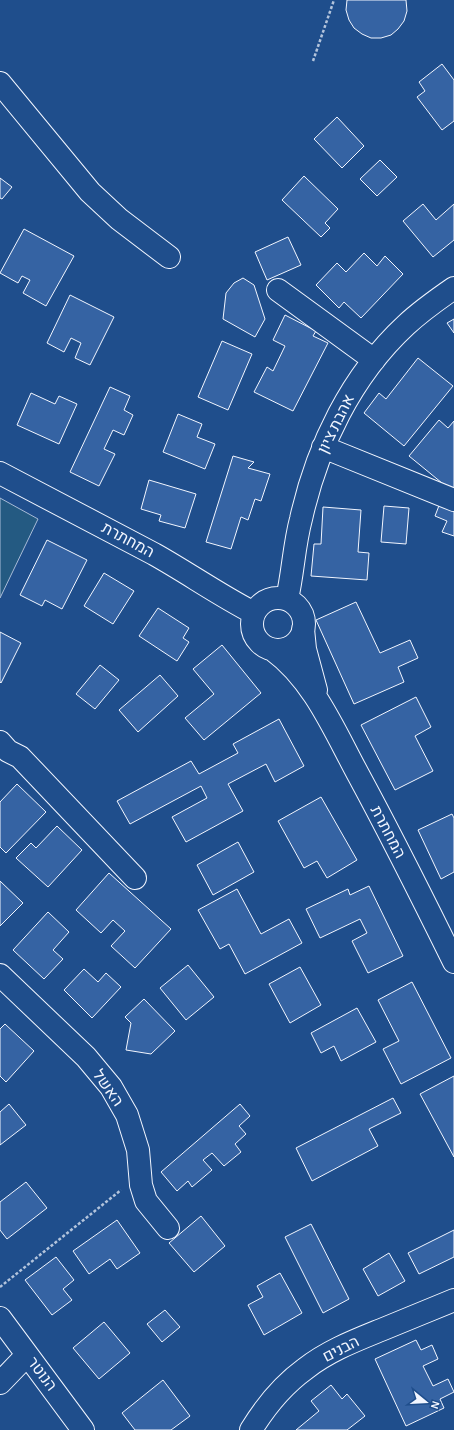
<svg xmlns="http://www.w3.org/2000/svg" width="454" height="1430" viewBox="0 0 454 1430" font-family="'Alegreya Sans',Heebo,sans-serif">
<rect width="100%" height="100%" fill="#1f4e8c"/>
<path fill="#245a82" stroke="#a8bbd7" d="M0,498L38,519L0,598Z"/>
<path fill="#3563a3" stroke="#f2f6ff" d="M347,0H406L407,11L404,21L398,29L391,35L381,38H371L362,34L354,28L349,20L346,10Z
M442,64L454,80V121L442,130L417,97L425,91L419,82Z
M337,117L364,146L342,168L314,139Z
M380,160L397,177L377,196L360,179Z
M304,176L338,209L325,223L330,228L321,237L282,200Z
M0,178L12,187L2,199L0,198Z
M423,204L436,220L454,204V240L433,257L403,221Z
M24,229L74,256L46,306L23,293L30,280L22,276L18,283L0,273Z
M288,237L301,265L267,280L255,252Z
M364,253L377,266L385,256L403,274L361,318L344,302L339,308L316,285L337,263L346,272Z
M243,278L254,285L265,319L255,337L223,319L226,293L234,283Z
M70,295L114,317L90,365L75,358L81,343L71,338L64,352L47,343Z
M285,315L316,331L313,336L328,343L293,411L254,392L267,367L273,371L285,346L273,340Z
M454,319V333L447,323Z
M222,341L252,354L228,410L198,397Z
M418,358L453,386L404,446L364,413L379,393L386,399Z
M110,387L130,396L124,410L133,415L124,435L113,430L104,449L115,454L99,486L70,472Z
M31,393L55,404L59,396L77,404L59,444L17,425Z
M178,414L202,424L197,437L215,444L205,469L163,452Z
M439,420L448,428L454,421V490L453,492L409,456Z
M233,456L254,462L248,468L270,474L261,501L255,499L248,520L241,517L231,549L206,542Z
M149,480L196,494L185,528L159,521L161,515L141,509Z
M440,503L454,508V536L442,532L447,521L435,516Z
M384,506L409,508L406,544L381,542Z
M323,507L361,510L358,552L369,553L367,580L311,576L314,544H321Z
M47,540L87,560L62,609L45,600L42,606L20,595Z
M104,573L134,591L113,624L84,606Z
M356,602L380,653L410,640L418,658L398,667L404,682L354,704L316,620Z
M158,608L189,628L183,638L189,642L177,661L139,636Z
M0,632L21,643L1,683L0,682Z
M222,645L261,693L204,740L185,718L214,694L193,669Z
M100,665L119,680L95,709L76,694Z
M160,675L178,696L138,732L119,710Z
M416,697L431,727L415,736L433,771L395,790L361,725Z
M279,719L304,766L275,782L266,764L228,784L243,811L186,842L172,817L207,798L201,786L130,824L117,801L191,761L199,774L238,753L233,744Z
M17,784L46,812L6,853L0,847V802Z
M321,797L357,860L327,878L317,861L304,868L278,821Z
M452,814L454,818V872L441,879L418,830Z
M57,826L82,850L48,887L16,858L31,843L36,848Z
M238,842L254,872L213,895L197,865Z
M109,873L171,929L135,968L111,946L125,931L113,920L101,933L76,910Z
M0,881L23,903L0,926Z
M369,886L403,956L368,973L352,941L367,933L360,919L320,938L306,909L348,889L350,895Z
M237,889L261,934L289,919L302,943L245,974L229,944L220,949L198,910Z
M48,912L69,932L53,950L63,959L44,979L13,950Z
M188,965L214,997L186,1020L160,988Z
M300,967L321,1005L290,1023L269,984Z
M84,969L98,982L106,973L121,987L92,1018L64,990Z
M412,982L451,1058L401,1084L383,1049L399,1041L378,1000Z
M144,999L175,1031L151,1054L126,1050L131,1023L125,1017Z
M357,1008L376,1042L341,1061L334,1046L321,1053L311,1033Z
M5,1024L34,1051L6,1082L0,1076V1029Z
M454,1076V1157L420,1094Z
M393,1098L401,1113L369,1129L378,1146L312,1181L296,1148Z
M9,1104L26,1125L0,1145V1112Z
M240,1104L250,1116L239,1126L246,1134L235,1144L241,1152L224,1166L212,1153L203,1160L212,1170L192,1187L188,1181L177,1191L161,1172Z
M26,1182L47,1208L7,1239L0,1230V1202Z
M201,1216L225,1246L194,1272L169,1243Z
M117,1220L140,1253L117,1269L110,1259L89,1274L73,1251Z
M311,1224L349,1299L323,1313L285,1237Z
M454,1230V1257L419,1274L408,1253Z
M389,1253L405,1281L378,1296L363,1269Z
M56,1257L74,1280L63,1289L72,1300L52,1315L25,1280Z
M280,1273L302,1313L264,1335L248,1305L263,1297L257,1286Z
M165,1310L180,1327L162,1342L147,1324Z
M104,1322L130,1353L99,1379L73,1348Z
M416,1340L421,1350L432,1345L438,1359L423,1366L433,1386L448,1379L454,1392L440,1399L444,1408L406,1426L375,1359Z
M163,1380L190,1416L171,1430H135L122,1413Z
M331,1385L342,1399L347,1394L365,1416L347,1430H296L319,1411L311,1401Z"/>
<g fill="none" stroke-linecap="round" stroke-linejoin="round">
<defs>
<path id="minor" d="M0,83L90,192L119,219L169,257
M278,290L374,360
M323,447L454,500
M0,473L154,554C188,573 219,595 254,613
M252 624a26 26 0 1 1 52 0a26 26 0 1 1-52 0Z
M287,599C293,573 294,545 301,519C317,447 351,376 406,325C421,311 438,299 454,288
M303,629L305,649L316,690
M273,650C314,680 335,732 359,776C392,837 423,899 454,962
M0,742L8,751L20,757L135,878
M0,975L86,1057L111,1087L127,1115L138,1150L141,1185L146,1201L168,1228
M0,1318L83,1430
M0,1383L27,1355
M251,1430C265,1407 283,1385 305,1369C328,1351 354,1341 381,1330C405,1320 430,1310 454,1300"/>
</defs>
<use href="#minor" stroke="#f2f6ff" stroke-width="24"/>
<path stroke="#b3c4dc" stroke-width="2.5" stroke-dasharray="3 2" stroke-linecap="butt" d="M313,61L334,0
M0,1287L121,1190"/>
<use href="#minor" stroke="#1f4e8c" stroke-width="22"/>
</g>
<g text-anchor="middle" dominant-baseline="central" stroke-width="3" stroke-linejoin="round" paint-order="stroke">
<g font-size="16" fill="#f2f6ff" stroke="#1f4e8c">
<text transform="translate(336 424) rotate(-64)">אהבת ציון</text>
<text transform="translate(128 540) rotate(28)">המחתרת</text>
<text transform="translate(388 832) rotate(62)">המחתרת</text>
<text transform="translate(108 1088) rotate(55)">האשל</text>
<text transform="translate(341 1349) rotate(-27)">הבנים</text>
<text transform="translate(42 1374) rotate(53)">הנוטר</text>
</g>
</g>
<g transform="translate(426 1402) rotate(108)" stroke="#1f4e8c" stroke-width="3" paint-order="stroke">
<path d="M0-3L7 15L0 10L-7 15Z" fill="#f2f6ff"/>
<text y="-6" font-size="11" font-weight="bold" text-anchor="middle" fill="#f2f6ff">N</text>
</g>
</svg>
